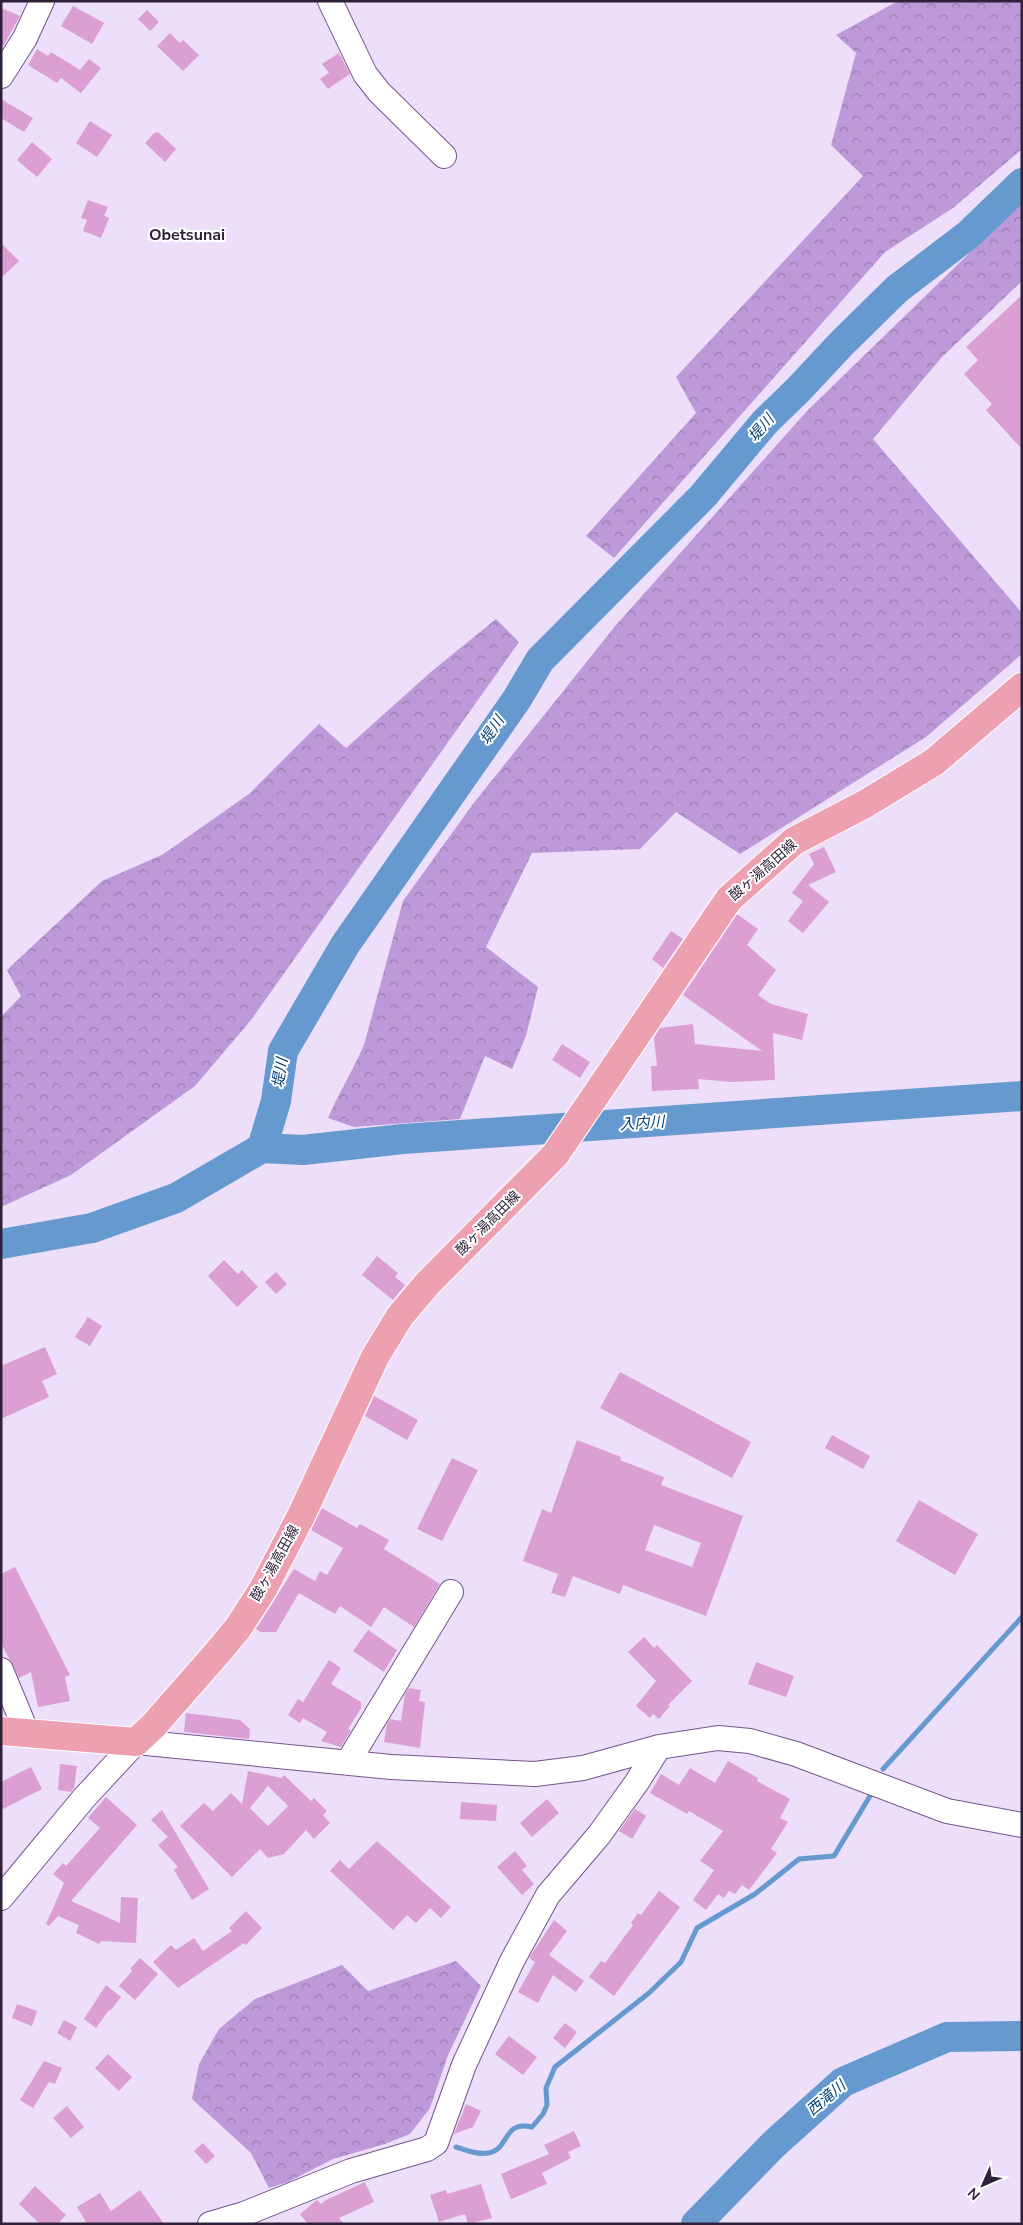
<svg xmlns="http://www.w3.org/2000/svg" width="1023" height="2225" viewBox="0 0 1023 2225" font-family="'Nunito Sans','Noto Sans JP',sans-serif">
<defs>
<pattern id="forest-crowns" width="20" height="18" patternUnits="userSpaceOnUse" patternTransform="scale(1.25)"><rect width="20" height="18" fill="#be99d9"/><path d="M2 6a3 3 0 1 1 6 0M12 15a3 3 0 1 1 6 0" fill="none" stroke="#9b7cb1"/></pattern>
</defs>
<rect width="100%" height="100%" fill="#eddef9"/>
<path fill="url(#forest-crowns)" d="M898,1H1022V149L953,208L885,252L614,558L586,536L696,413L676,377L863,176L831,145L856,53L836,35Z
M1022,202V281L941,358L873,439L1022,613V654L926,737L740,854L676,812L640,849L532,853L486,947L538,987L526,1036L512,1069L485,1056L460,1119L354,1127L328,1118C339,1093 353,1070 364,1045L403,901L473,804L616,625L807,411Z
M496,619L519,642L251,1020L195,1086L71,1175L1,1207V1017L21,996L7,970L102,881L162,855L249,794L319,724L346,748L432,671Z
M456,1961L481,1986L448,2055L430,2108L410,2134L385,2144L333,2159L288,2182L269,2188L251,2153L192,2099L199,2064L219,2029L255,1999L342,1965L368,1991Z"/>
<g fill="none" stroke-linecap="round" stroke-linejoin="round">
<path stroke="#6599d0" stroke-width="5" d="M883,1769L1022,1617
M456,2147C466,2150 477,2155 488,2153C510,2150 502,2120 532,2127L543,2114L547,2105L546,2088L555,2067L649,1993L681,1962L697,1928L755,1894L799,1859L834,1856L870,1796"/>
<path stroke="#6599d0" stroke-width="30" d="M262,1148L303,1150L403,1139L1022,1096
M1,1244L92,1228L176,1198L262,1148L276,1101L283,1051L345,945L517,699L540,660L703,496L765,422L798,390L842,343L897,289L968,235L1022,183
M696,2224L774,2144L843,2082L947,2037L1022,2036"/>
</g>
<path fill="#db9fd4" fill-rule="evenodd" d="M73,6L104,23L92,44L61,26Z
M1,8L20,16L1,50Z
M147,10L159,22L150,31L138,19Z
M170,33L180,43L183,40L199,55L183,71L157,46Z
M37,49L48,56L51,52L80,70L89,59L101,68L81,93L61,78L57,83L28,65Z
M339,53L350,74L328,89L320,79L329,73L322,64Z
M1,99L33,118L24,132L1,118Z
M90,121L112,135L97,157L76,143Z
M158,132L176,149L165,162L145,143L154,133Z
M32,142L52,159L37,177L17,160Z
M88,200L108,207L104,216L109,218L101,238L83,231L87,220L81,218Z
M1,243L19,261L1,278Z
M1022,295V449L986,410L992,404L964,374L978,360L966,347Z
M824,847L836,872L808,885L829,902L803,933L788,921L803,901L792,893L814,864L809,854Z
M737,914L758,929L747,945L776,970L758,995L771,1004L808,1014L802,1040L773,1033L775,1080L731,1082L698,1079L699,1089L652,1091L651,1066H657L654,1038L660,1028L693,1024L695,1044L762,1051L683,995Z
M671,931L683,939L663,968L652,959Z
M562,1044L590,1062L580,1078L552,1060Z
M377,1256L398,1273L395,1277L405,1285L393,1300L362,1275Z
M224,1260L238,1274L242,1270L258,1287L237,1307L208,1276Z
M276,1272L287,1284L276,1294L265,1282Z
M88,1317L102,1326L90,1346L75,1337Z
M45,1347L57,1374L42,1381L49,1397L1,1419V1366Z
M620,1372L751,1442L732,1478L600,1408Z
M374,1396L418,1420L407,1440L365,1416Z
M832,1435L870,1456L863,1469L825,1448Z
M577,1440L621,1457L620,1460L664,1477L661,1485L743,1516L706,1616L623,1585L620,1594L573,1576L565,1597L551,1593L558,1574L523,1561L542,1509L551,1513ZM654,1525L701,1543L692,1567L645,1550Z
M452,1458L478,1470L442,1541L417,1529Z
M919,1500L978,1534L955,1575L896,1541Z
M322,1508L357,1528L360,1524L389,1540L384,1549L440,1584L414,1627L384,1607L371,1627L340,1606L335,1614L299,1593L276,1632H261L256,1629L294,1569L315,1581L320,1571L327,1575L343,1548L311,1530Z
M15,1567L70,1675L65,1677L70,1701L38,1707L31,1672L19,1678L1,1643V1574Z
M368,1630L397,1650L384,1672L353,1651Z
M644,1637L654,1648L657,1645L692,1681L668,1705L670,1706L659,1719L653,1714L650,1718L636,1706L656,1681L628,1652Z
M329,1660L341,1668L331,1684L361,1702V1708L348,1729L351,1730L341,1747L321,1741L327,1732L303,1718L300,1723L288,1715L298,1699L303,1702Z
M756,1662L794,1676L786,1697L748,1684Z
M409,1688L421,1690L419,1701L425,1702L420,1748L384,1742L387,1724L390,1719L401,1721L405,1694Z
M186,1713L240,1720L250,1729L249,1739L184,1732Z
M728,1761L758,1778L757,1781L790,1799L780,1818L788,1822L771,1849L777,1853L749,1890L742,1885L735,1894L729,1891L724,1898L718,1894L706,1910L693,1900L714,1870L700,1861L723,1831L689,1811L687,1814L650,1793L661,1774L679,1785L690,1768L715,1783Z
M60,1764L77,1766L74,1788L71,1792L58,1790Z
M31,1767L42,1789L1,1810V1782Z
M248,1771L282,1778L284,1775L311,1801L314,1798L327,1811L323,1815L330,1823L314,1839L306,1830L284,1854L268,1858L260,1849L232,1877L180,1826L204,1803L213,1811L231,1793L242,1804ZM268,1786L288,1806L268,1826L250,1808Z
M106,1797L137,1825L71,1901L120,1923L121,1897L138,1898L136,1943L101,1941L99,1944L76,1933L79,1925L58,1916L49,1926L46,1924L64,1883L53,1874L63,1863L66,1866L100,1828L88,1818Z
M547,1799L559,1813L532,1837L520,1823Z
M461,1802L497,1805L496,1821L460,1819Z
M635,1809L646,1816L632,1839L619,1831Z
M162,1810L209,1889L192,1900L174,1870L178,1867L158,1845L168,1837L151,1820Z
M377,1841L451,1907L441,1918L430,1908L416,1923L407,1915L393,1930L330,1871L340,1860L349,1869Z
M515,1851L527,1866L522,1870L534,1884L522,1895L497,1867Z
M659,1891L680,1907L614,1996L589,1977L601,1961L605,1963L633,1925L631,1923L638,1913L641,1915Z
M246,1911L262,1928L246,1945L244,1943L178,1988L153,1962L171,1945L176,1950L194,1938L203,1951L232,1931L229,1928Z
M554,1920L567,1931L549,1955L584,1981L576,1992L553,1975L538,2003L518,1992L535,1962L529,1958Z
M140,1958L158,1974L135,2000L119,1986L132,1971L130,1969Z
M106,1985L121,1997L110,2011L109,2010L96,2028L84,2019Z
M17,2004L37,2011L32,2026L12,2018Z
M64,2020L77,2027L70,2041L57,2033Z
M565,2023L577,2032L565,2048L553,2038Z
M509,2036L537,2057L523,2075L495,2054Z
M108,2054L132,2077L119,2091L95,2068Z
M44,2061L62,2068L55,2084L49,2082L33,2108L20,2100Z
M466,2104L481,2111L473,2127L454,2134Z
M67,2106L84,2127L71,2138L53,2118Z
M574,2131L581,2146L568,2152L571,2158L542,2173L547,2184L511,2199L501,2174L549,2154L544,2145Z
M203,2143L215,2156L206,2164L194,2151Z
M365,2182L374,2202L339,2218L344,2224H308L300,2214L317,2200L321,2204L326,2200Z
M481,2184L492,2218L468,2224L465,2214L439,2222L430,2195L446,2190L447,2194Z
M35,2186L66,2215L58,2224H40L19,2204Z
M140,2190L164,2224H87L77,2207L100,2193L111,2211Z"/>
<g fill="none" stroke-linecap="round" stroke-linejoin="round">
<defs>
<path id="minor" d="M330,1L365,74L379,92L444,156
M1,76L25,38L42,1
M1,1670L27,1733
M348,1762L451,1592
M1,1898L84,1798L136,1742L391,1767L535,1774L583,1768L659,1747L718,1738L750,1741L796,1754L947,1811L1022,1825
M210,2224L244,2214L351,2171L427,2149L436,2143L464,2065L512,1961L548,1895L599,1835L637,1782L659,1747"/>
<path id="major" d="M1,1731L136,1742L154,1725L218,1652L238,1628L263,1589L301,1516L375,1357L400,1316L428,1283L555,1155L729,899L794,841L865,804L934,762L1022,687"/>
</defs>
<use href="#minor" stroke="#76548e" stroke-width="26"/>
<use href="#major" stroke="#fff" stroke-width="30"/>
<use href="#minor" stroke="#fff" stroke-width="24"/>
<use href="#major" stroke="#eda1b0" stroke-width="28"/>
</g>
<g text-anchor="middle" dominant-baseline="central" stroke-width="4" stroke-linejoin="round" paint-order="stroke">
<g font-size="14" fill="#2f213a" stroke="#fff">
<text transform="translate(763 870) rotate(-41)">酸ヶ湯高田線</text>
<text transform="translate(488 1223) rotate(-45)">酸ヶ湯高田線</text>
<text transform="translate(275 1563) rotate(-61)">酸ヶ湯高田線</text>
</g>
<g font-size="15" font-style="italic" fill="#013f71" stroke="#fff">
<text transform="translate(761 428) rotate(-49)">堤川</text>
<text transform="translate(492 730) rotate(-56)">堤川</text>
<text transform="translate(280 1073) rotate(-81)">堤川</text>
<text transform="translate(642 1123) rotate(-4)">入内川</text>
<text transform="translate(826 2098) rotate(-40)">西滝川</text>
</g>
<g font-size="16" font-weight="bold" fill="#2f213a" stroke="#fff">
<text x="187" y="235">Obetsunai</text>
</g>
</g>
<rect width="1023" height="2225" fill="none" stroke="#2f213a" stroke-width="5"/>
<g transform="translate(983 2185) rotate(225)" stroke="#ffffff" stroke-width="4" paint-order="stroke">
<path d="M0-4L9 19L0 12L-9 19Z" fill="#2f213a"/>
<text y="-8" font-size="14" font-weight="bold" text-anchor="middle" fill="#2f213a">N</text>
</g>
</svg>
